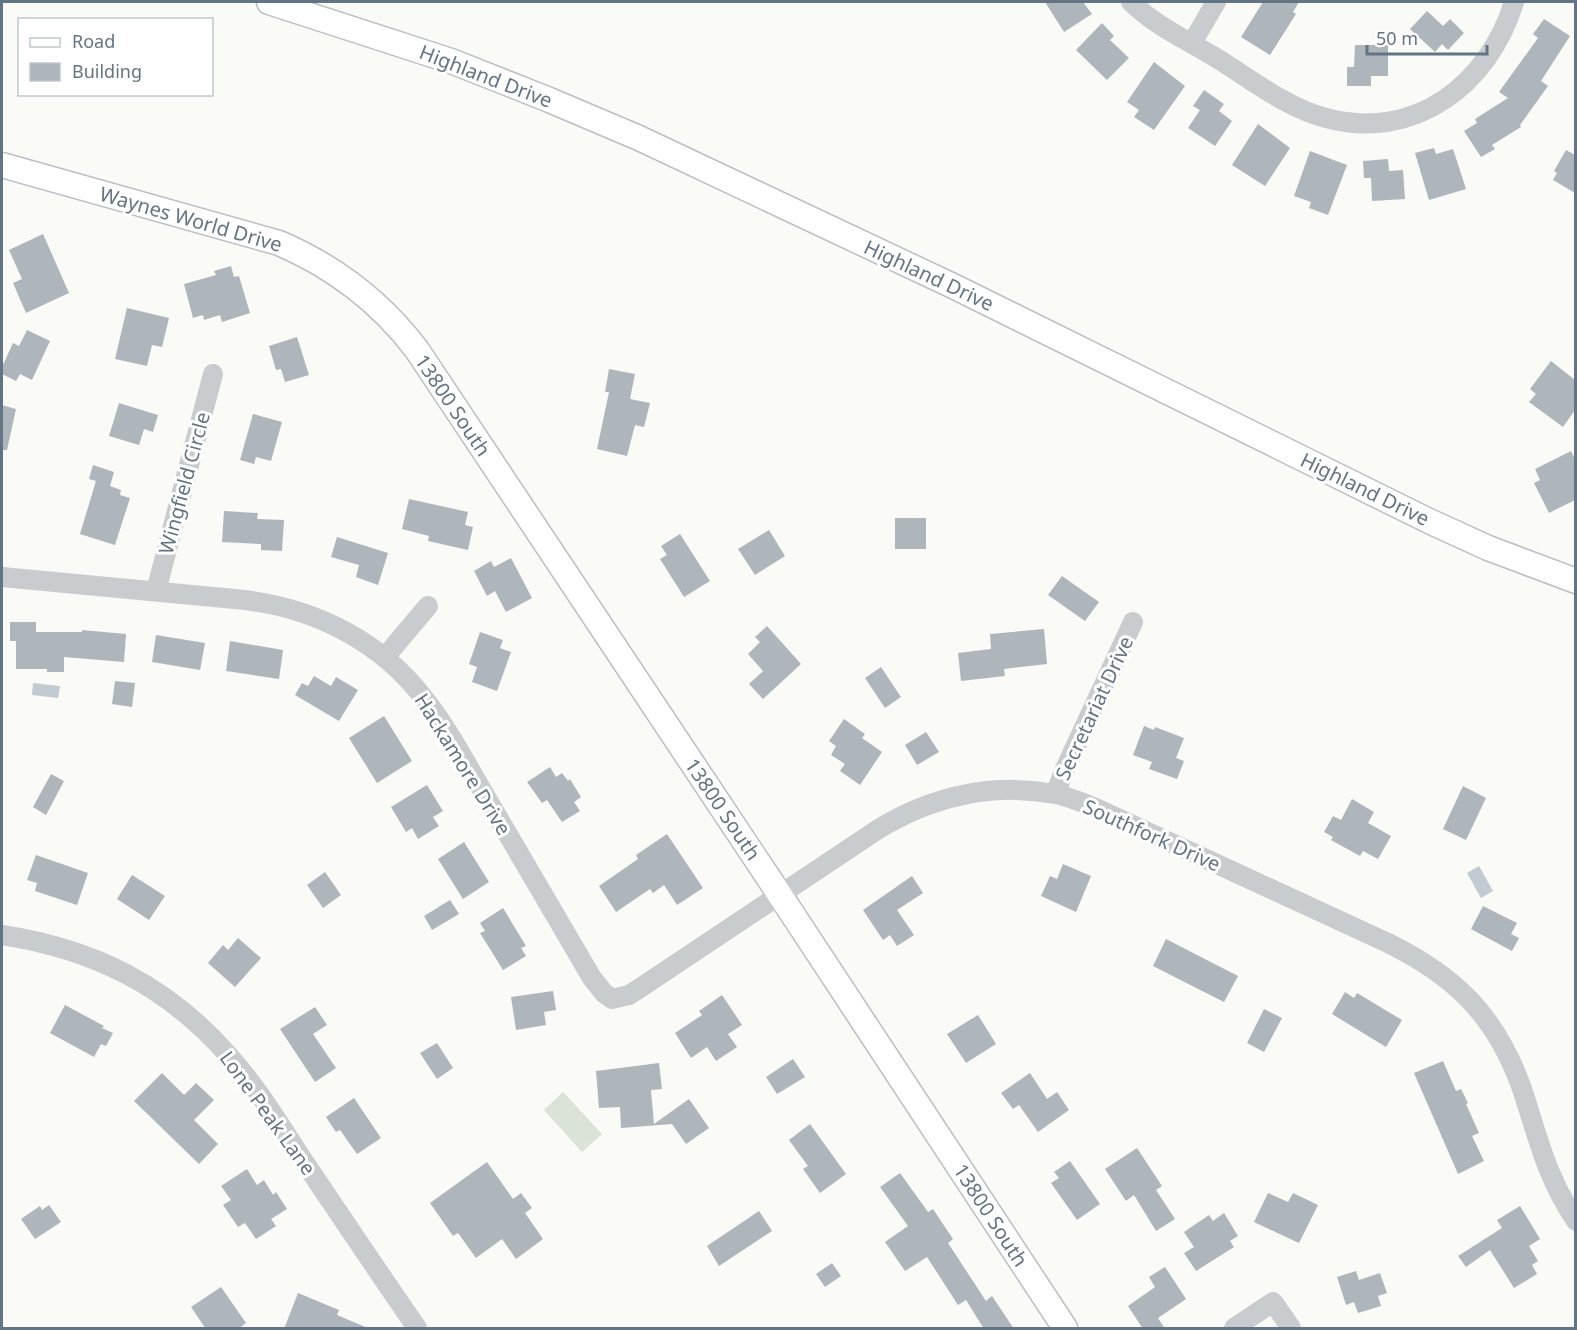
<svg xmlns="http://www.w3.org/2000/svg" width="1577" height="1330" viewBox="0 0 1577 1330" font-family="'Noto Sans',sans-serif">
<rect width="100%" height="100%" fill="#fafaf7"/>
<path fill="#dbe2d8" d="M563,1092L602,1134L582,1152L544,1110Z"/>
<path fill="#c2cbd1" d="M33,683L60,686L58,698L32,695Z
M1479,866L1493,891L1481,898L1467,873Z"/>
<path fill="#aeb6bc" d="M1045,2H1083L1092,14L1064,32Z
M1263,2H1299L1293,12L1296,14L1270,55L1241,37Z
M1427,11L1443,26L1450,19L1464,33L1448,50L1442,44L1435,52L1410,29Z
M1544,19L1570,36L1541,81L1548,86L1520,125L1521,127L1492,145L1495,149L1481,157L1464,131L1477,123L1475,119L1508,98L1499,92L1538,38L1533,34Z
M1102,23L1114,36L1110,40L1129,58L1107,80L1076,50Z
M1355,45H1388V76H1371V86H1347V67H1354Z
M1154,62L1185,86L1154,130L1134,117L1139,110L1127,102Z
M1204,90L1224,104L1219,111L1232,121L1215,146L1188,128L1200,110L1193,106Z
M1258,124L1290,148L1265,186L1232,165Z
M1434,148L1436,154L1453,149L1466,189L1429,200L1415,153Z
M1566,150L1575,155V193L1553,180L1557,173L1554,171Z
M1310,151L1347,165L1328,215L1309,208L1311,202L1294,196Z
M1388,159L1389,171L1403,170L1405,199L1372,201L1371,178H1364L1363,161Z
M43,234L69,293L26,313L13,283L22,279L9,250Z
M231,266L234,277L239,276L250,313L222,322L220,315L204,320L203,315L193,318L184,284L216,275L214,271Z
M127,308L169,318L162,347L152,345L147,366L115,359Z
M27,330L50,341L32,380L20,374L16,381L2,374V367L13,343L19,346Z
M297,337L309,375L285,382L281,369L276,370L269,346Z
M1551,361L1575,380V410L1563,427L1529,402L1536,394L1530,389Z
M609,369L635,374L630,399L650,403L644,427L635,425L627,456L597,449L609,392H605Z
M119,403L158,415L153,432L144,429L139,445L109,436Z
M2,405L16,409L7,450H2Z
M253,414L282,422L271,461L256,457L254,464L240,460Z
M1571,451L1575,459V500L1549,513L1534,483L1540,480L1535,469Z
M93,465L114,472L110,486L121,490L120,495L130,498L115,545L80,534L96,481L89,479Z
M409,499L468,512L465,525L473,527L468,550L428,541L429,536L402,529Z
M224,511L258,513L257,519L284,520L282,551L261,550V544L222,542Z
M895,518H926V549H895Z
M769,530L785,556L755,575L738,549Z
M680,534L710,581L684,597L660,559L667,555L661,546Z
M337,537L388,553L378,585L356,577L359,565L331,557Z
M511,558L532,598L506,612L495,591L487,596L474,571L491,561L494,567Z
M1062,576L1099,602L1085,621L1048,595Z
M10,622H36V632H82V630L126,634L124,662L64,657V672H47V669H16V641H10Z
M767,626L801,664L763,699L749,684L763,671L748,654L760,642L755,637Z
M1044,629L1047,664L1004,669L1005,676L961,681L958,653L991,649L990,634Z
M480,632L503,640L500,648L511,652L497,691L472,682L477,667L469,664Z
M156,635L205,643L200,670L152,662Z
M230,641L283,650L279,679L226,671Z
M881,667L901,697L885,708L865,678Z
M314,676L331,686L336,677L358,690L339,721L295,695L302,683L308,686Z
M115,681L135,683L132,707L112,704Z
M384,716L412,761L377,783L349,738Z
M844,719L865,734L862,738L882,752L860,785L840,771L845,764L831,755L836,746L829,741Z
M1144,726L1154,730L1155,727L1184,738L1176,758L1184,761L1177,779L1149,769L1152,762L1133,755Z
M926,732L939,752L917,765L905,745Z
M550,767L556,777L562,773L568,781L570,779L581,797L574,802L580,811L562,822L547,800L542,803L527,782Z
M51,774L64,781L46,815L33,807Z
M427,785L443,811L433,817L439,826L418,839L412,828L406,832L391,807Z
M1463,786L1486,798L1466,840L1443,829Z
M1352,799L1374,812L1368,823L1391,836L1378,859L1363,851L1360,856L1331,840L1333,837L1324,832L1333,816L1341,820Z
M667,834L703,888L677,905L664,885L653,893L650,889L616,912L599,886L638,859L636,855Z
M464,842L489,882L463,899L438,859Z
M36,855L88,873L77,905L35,891L37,883L27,880Z
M1063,864L1091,876L1076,912L1041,896L1050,876L1057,879Z
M325,872L341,895L323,908L307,885Z
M132,875L165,896L149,920L117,899Z
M912,876L923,893L897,910L914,935L897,946L890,935L883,940L863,910Z
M450,900L459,914L432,930L424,916Z
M1483,906L1517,923L1511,934L1519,938L1512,951L1471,929Z
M503,908L526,946L521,948L526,956L503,970L480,933L485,931L480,923Z
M238,938L261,958L235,987L208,963L223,945L228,950Z
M1166,939L1238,976L1224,1002L1153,966Z
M553,991L556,1010L544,1012L546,1025L516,1030L511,997Z
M1345,992L1354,998L1357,993L1402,1020L1386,1047L1332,1014Z
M722,995L742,1025L728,1034L737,1047L716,1061L707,1047L691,1058L675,1033L702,1015L699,1011Z
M65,1005L104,1026L102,1028L113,1033L106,1046L101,1044L94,1057L50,1033Z
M315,1007L327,1025L313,1034L336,1068L315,1082L280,1029Z
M1264,1009L1282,1018L1264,1052L1247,1043Z
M978,1015L996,1044L966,1063L947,1034Z
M437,1043L453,1068L437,1079L420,1053Z
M793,1059L805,1077L777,1094L766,1077Z
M1443,1061L1456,1091L1461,1089L1468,1103L1466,1104L1479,1133L1472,1136L1484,1161L1458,1174L1414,1073Z
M659,1063L662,1089L651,1090L654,1124L689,1099L709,1128L686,1144L672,1124L621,1128L620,1107L599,1108L596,1071Z
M162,1073L184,1095L196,1083L214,1100L194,1120L218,1144L199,1164L134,1101Z
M1030,1073L1047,1099L1057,1092L1069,1110L1038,1132L1019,1105L1013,1109L1001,1093Z
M354,1098L381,1138L357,1154L340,1130L336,1132L326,1117Z
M810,1124L846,1174L820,1193L803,1169L808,1166L789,1140Z
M1137,1148L1162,1186L1156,1190L1175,1219L1156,1231L1134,1195L1126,1201L1105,1169Z
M1070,1161L1100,1204L1077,1220L1051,1183L1059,1178L1054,1172Z
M487,1162L513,1199L521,1193L532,1208L525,1213L543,1239L516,1259L502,1239L476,1258L458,1233L453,1236L430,1203Z
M247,1169L257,1185L264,1180L273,1195L276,1192L287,1209L271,1219L276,1226L256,1239L245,1223L238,1227L223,1205L231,1200L221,1186Z
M900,1173L928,1212L933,1209L953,1239L948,1243L986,1301L992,1296L1014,1329H984L966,1300L958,1305L927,1257L905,1271L885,1242L908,1226L880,1187Z
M1268,1193L1288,1202L1293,1193L1318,1205L1299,1243L1254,1222Z
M49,1205L61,1222L35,1239L21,1219L40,1206L42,1210Z
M1520,1206L1540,1239L1529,1246L1538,1261L1532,1265L1537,1274L1514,1288L1490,1250L1466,1267L1458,1256L1502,1228L1497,1220Z
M759,1211L772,1231L719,1266L707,1246Z
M1224,1213L1238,1236L1230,1241L1234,1247L1196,1271L1184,1253L1194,1247L1184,1232L1209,1215L1213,1221Z
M832,1263L841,1276L825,1287L816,1274Z
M1165,1267L1186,1299L1158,1318L1165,1329H1143L1128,1306L1155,1287L1149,1277Z
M1356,1271L1359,1280L1380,1273L1387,1293L1378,1296L1381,1306L1358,1313L1354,1302L1346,1305L1337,1277Z
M221,1287L246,1323L238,1329H206L191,1307Z
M298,1293L339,1310L337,1315L370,1329H284Z"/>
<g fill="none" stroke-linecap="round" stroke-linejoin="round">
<defs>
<path id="major" d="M269,2L451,61L547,99L639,138L953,286L1429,521L1488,548L1576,581
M2,165L279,243C335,267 380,301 417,350L772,883L1065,1328"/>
</defs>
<use href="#major" stroke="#bbbfc3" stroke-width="27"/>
<path stroke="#c8cccf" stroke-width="20" d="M1131,2C1155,26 1189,41 1218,59C1252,80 1287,108 1326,118C1415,142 1489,84 1514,2
M1192,43L1216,2
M2,577L245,600C317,609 382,642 426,701C452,734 471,773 493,809C526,865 559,922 592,978L604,993L612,999L629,995L637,990L877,830C930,797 992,782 1055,794C1070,797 1084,803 1098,809L1388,943C1455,976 1495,1015 1521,1086C1538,1136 1545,1175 1576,1221
M156,591L213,374
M385,657L428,606
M1055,794L1065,769L1133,622
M2,935C93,949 167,985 229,1056C258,1088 281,1127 305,1163C342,1218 379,1273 417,1328
M1234,1328L1273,1302L1291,1328"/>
<use href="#major" stroke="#fff" stroke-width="24"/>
</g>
<g text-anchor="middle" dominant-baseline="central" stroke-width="6" stroke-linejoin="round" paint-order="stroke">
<g font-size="20" fill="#637484" stroke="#fff">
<text transform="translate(486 76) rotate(21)">Highland Drive</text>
<text transform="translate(191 219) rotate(16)">Waynes World Drive</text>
<text transform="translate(929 275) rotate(25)">Highland Drive</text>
<text transform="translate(453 405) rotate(56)">13800 South</text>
<text transform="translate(184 483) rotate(-75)">Wingfield Circle</text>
<text transform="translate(1365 489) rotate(26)">Highland Drive</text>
<text transform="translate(1094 708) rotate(-65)">Secretariat Drive</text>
<text transform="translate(463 764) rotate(58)">Hackamore Drive</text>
<text transform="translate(723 809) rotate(56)">13800 South</text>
<text transform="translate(1152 835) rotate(24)">Southfork Drive</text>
<text transform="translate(268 1113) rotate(54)">Lone Peak Lane</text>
<text transform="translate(991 1215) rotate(57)">13800 South</text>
</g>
</g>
<rect width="1577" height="1330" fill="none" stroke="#637484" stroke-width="6"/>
<rect x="18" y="18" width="195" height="78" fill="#ffffff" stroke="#c1c7ce" stroke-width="1.5"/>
<rect x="30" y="38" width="30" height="9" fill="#ffffff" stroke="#c1c7ce" stroke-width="1.5"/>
<text x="72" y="48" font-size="18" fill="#637484">Road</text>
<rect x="30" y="63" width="30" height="18" fill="#aeb6bc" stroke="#c1c7ce" stroke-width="1.5"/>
<text x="72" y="78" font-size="18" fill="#637484">Building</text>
<path d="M1367 45v9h120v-9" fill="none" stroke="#637484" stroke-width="3"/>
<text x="1376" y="45" font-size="18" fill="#637484" stroke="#ffffff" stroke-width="4.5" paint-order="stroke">50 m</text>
</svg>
